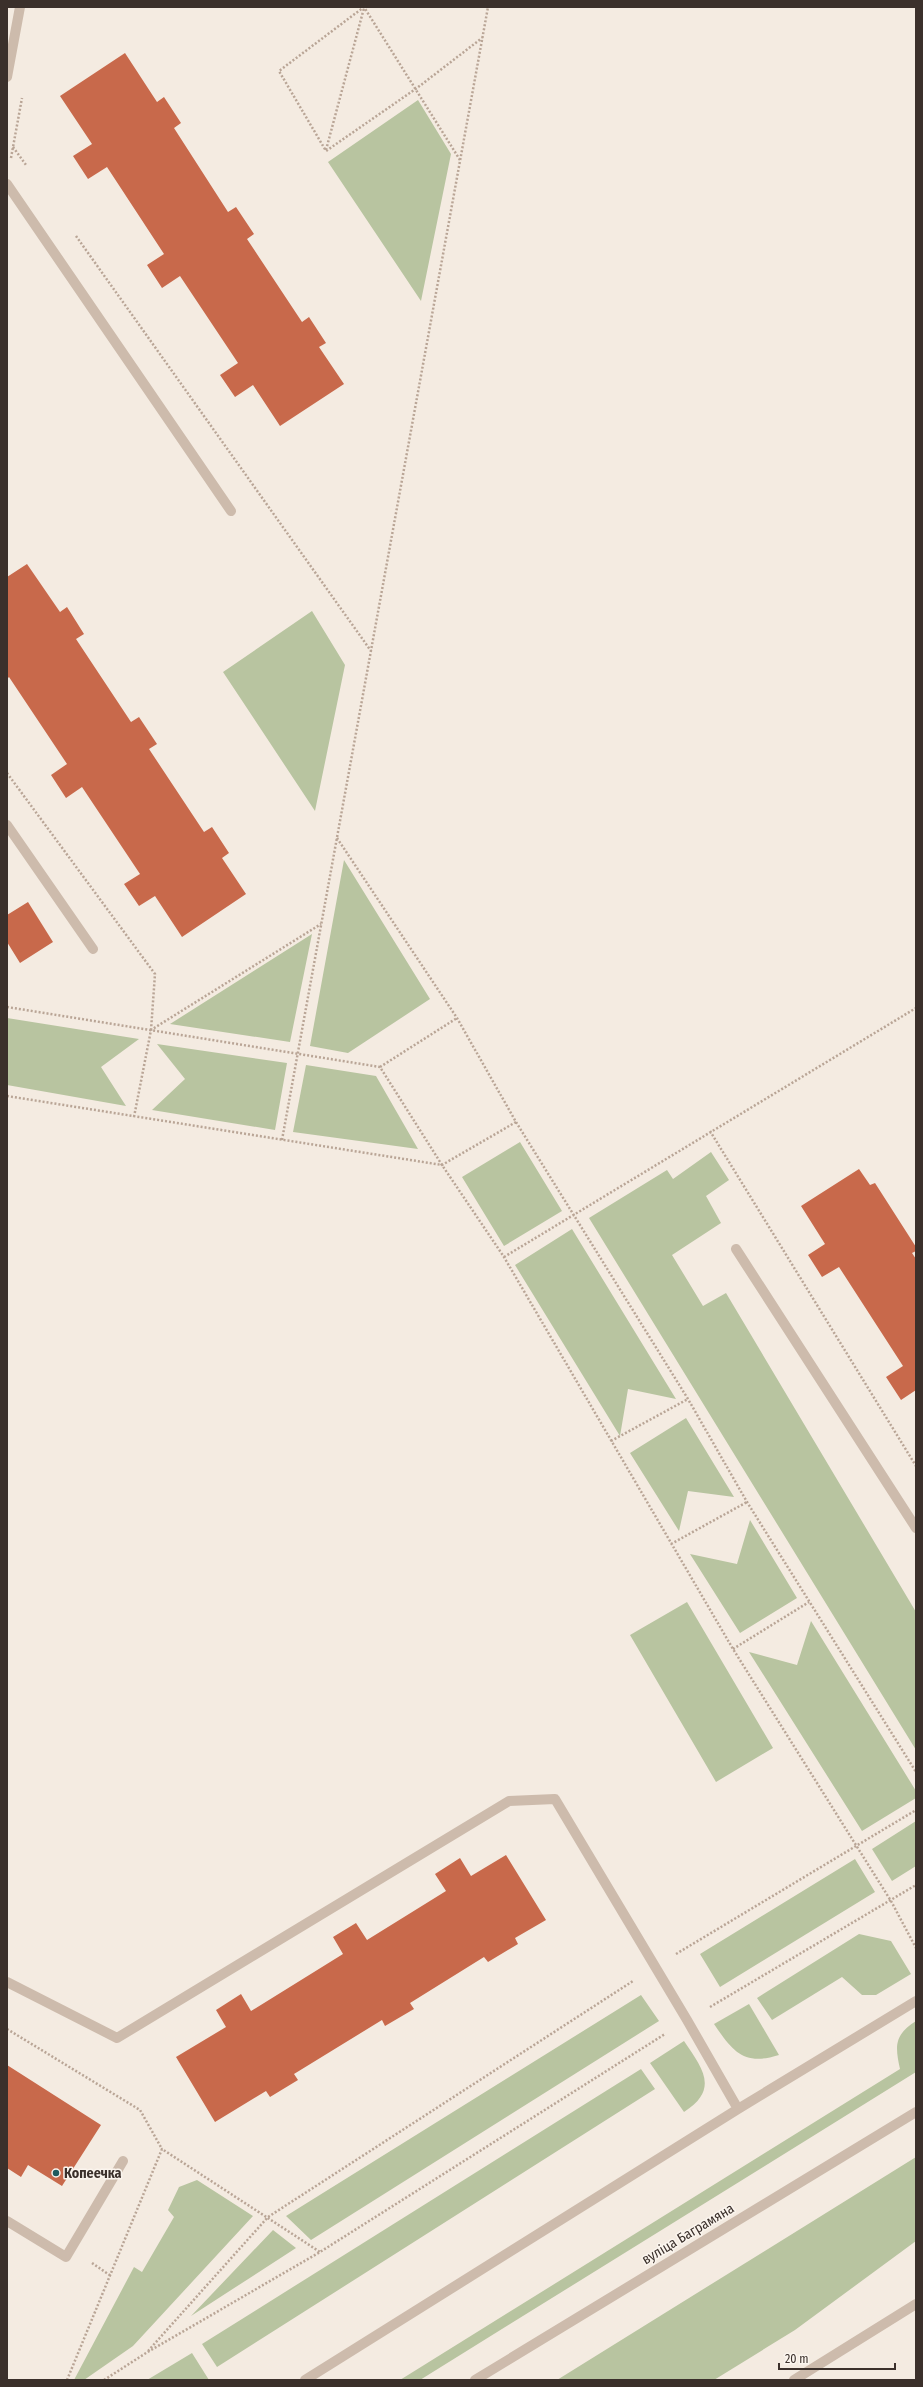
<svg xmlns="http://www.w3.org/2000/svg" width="923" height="2387" viewBox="0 0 923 2387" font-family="'Fira Sans Condensed',sans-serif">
<rect width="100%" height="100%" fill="#f4ebe1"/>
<path fill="#b8c4a0" d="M418,100L451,154L421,301L328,162Z
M312,611L345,665L315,811L223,672Z
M344,860L430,999L348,1053L310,1046Z
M312,934L290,1042L170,1024Z
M7,1018L139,1039L101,1067L126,1106L7,1085Z
M157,1044L287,1063L275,1130L152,1110L185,1079Z
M306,1065L376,1076L418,1149L293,1132Z
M520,1142L562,1211L504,1246L462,1177Z
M711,1152L729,1180L706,1196L721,1223L672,1255L703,1306L726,1293L916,1612V1750L589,1218L667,1170L673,1179Z
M572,1229L676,1399L628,1389L620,1436L515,1265Z
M686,1418L734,1497L688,1491L679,1531L630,1453Z
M750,1520L797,1598L740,1633L690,1554L737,1564Z
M687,1602L773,1748L716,1782L630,1635Z
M811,1621L916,1791V1798L862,1831L749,1652L797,1665Z
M916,1821V1866L892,1881L872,1849Z
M855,1859L875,1892L720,1987L700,1954Z
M859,1934L891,1941L911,1974L876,1995H862L842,1977L772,2020L757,1998Z
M641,1995L659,2021L311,2240L286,2216Z
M749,2004L779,2055C744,2066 733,2052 714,2024Z
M916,2021V2072L420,2380H400L900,2069C895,2046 894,2035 916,2021Z
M684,2041C702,2068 720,2089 684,2112L650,2063Z
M641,2069L655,2089L217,2367L202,2344Z
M916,2157V2241L795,2330L714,2380H557Z
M197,2180L253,2216L133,2346L84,2380H74L134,2267L142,2272L174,2217L168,2210L179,2187Z
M273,2230L296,2248L191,2316Z
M192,2353L209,2380H147Z"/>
<path fill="#c8694b" d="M125,53L157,102L164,97L181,123L174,128L228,212L236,207L254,234L247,239L302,322L309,317L326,343L319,347L344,384L280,426L253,385L235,397L220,375L238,363L180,276L162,288L147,265L164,254L107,167L88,179L73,156L92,144L60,96Z
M27,564L60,612L67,607L84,634L76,639L131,722L139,717L157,744L149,749L204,832L212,827L229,853L222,858L246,894L182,937L155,896L139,906L124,884L140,874L82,787L66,798L51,775L67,764L9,677L7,679V577Z
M28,902L53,942L20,963L7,942V915Z
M859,1169L870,1185L875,1183L916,1247V1251L912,1253L916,1259V1390L901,1400L886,1377L903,1366L839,1267L822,1277L808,1255L825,1244L801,1206Z
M506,1855L546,1920L515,1938L518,1944L488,1962L484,1957L410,2003L414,2009L385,2026L382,2020L294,2074L298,2080L270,2097L266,2091L215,2122L176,2057L226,2027L216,2010L241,1994L251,2011L343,1954L333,1937L356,1923L367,1940L446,1891L435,1874L460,1858L471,1876Z
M7,2065L101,2125L62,2186L28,2165L21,2177L7,2168Z"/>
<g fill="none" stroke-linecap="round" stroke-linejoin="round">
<path stroke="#b9a596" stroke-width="2.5" stroke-dasharray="2 2" stroke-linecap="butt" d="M13,147L26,165
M326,150L364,8
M11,158L22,98
M460,160L364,7L279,71L326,151L417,88L482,38
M76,236L371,651
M7,773L155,974L151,1030
M337,838L457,1018L516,1122L688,1399L747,1502L916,1772
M7,1007L380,1067L442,1165L504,1257L733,1649L891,1901L916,1948
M380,1067L457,1018
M7,1096L442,1165L516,1122
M134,1117L151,1030L321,924
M710,1131L916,1466
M282,1140L488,7
M504,1257L916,1008
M611,1441L688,1399
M671,1544L747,1502
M733,1649L809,1602
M676,1954L916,1810
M710,2007L916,1885
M7,2029L140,2110L162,2149
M92,2263L111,2276
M148,2351L268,2217L633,1981
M67,2380L162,2149L320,2252
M104,2380L146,2353L320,2252L665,2034"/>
<path stroke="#cdbbac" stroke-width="10" d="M7,77L20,7
M7,184L231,511
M7,825L93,949
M736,1249L916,1528
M7,1982L117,2038L509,1801L555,1799L687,2020L738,2109
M7,2221L66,2257L123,2161
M305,2380L738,2109L916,2001"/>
<path stroke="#cdbbac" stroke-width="10" d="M475,2380L916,2112
M794,2380L916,2304"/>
</g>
<circle fill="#1f5a5e" stroke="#fbf5ee" stroke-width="1.5" cx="56" cy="2173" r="4"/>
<g text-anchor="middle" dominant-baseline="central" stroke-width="3" stroke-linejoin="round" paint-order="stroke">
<g font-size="14" font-weight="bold" fill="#3b302b" stroke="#fbf5ee" text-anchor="start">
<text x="64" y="2173">Копеечка</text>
</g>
<g font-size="14" fill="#3b302b" stroke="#fbf5ee">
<text transform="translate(688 2234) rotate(-31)">вуліца Баграмяна</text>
</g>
</g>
<rect width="923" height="2387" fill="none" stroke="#3b302b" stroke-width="16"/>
<path d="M779 2363v6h116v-6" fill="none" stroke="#3b302b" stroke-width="2"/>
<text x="785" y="2363" font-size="12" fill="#3b302b" stroke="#fbf5ee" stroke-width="3" paint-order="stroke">20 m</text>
</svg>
